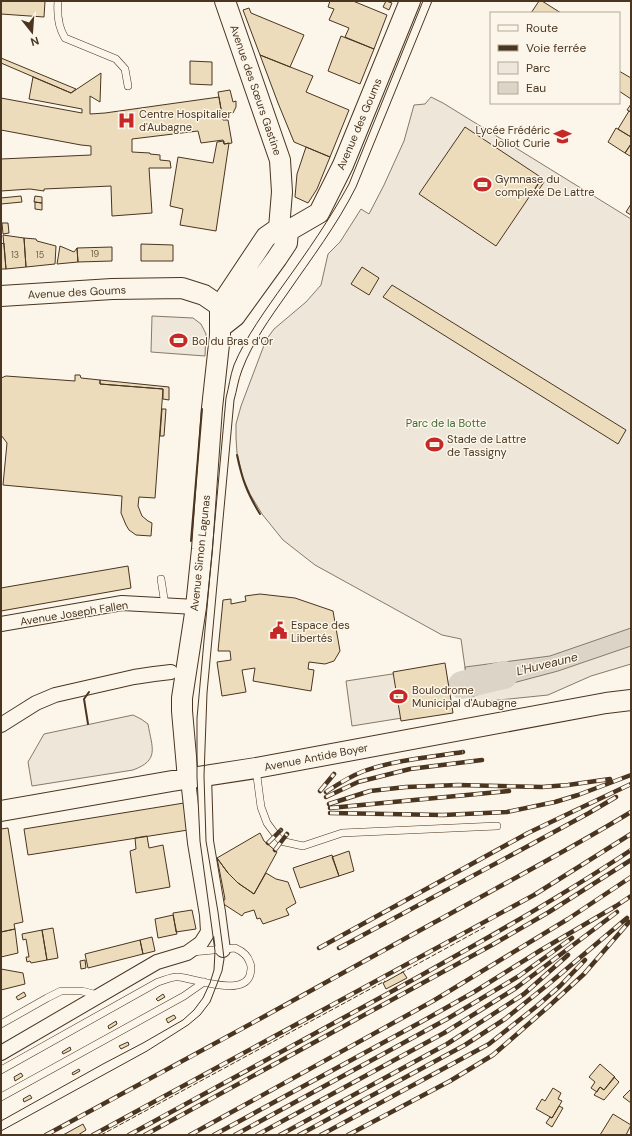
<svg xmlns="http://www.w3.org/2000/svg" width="632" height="1136" viewBox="0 0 632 1136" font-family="'DM Sans',sans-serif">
<rect width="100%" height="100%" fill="#fbf6e9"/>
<path fill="#ede6d9" stroke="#887966" d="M431,97L443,103L631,219V664L591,676L548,695L470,703L461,639L442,635L315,565L283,540L262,514L250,494L243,478L237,453L236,438V424L241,406L266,340L274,329L306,302L321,285L328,254L340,242L361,209L369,214L384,185L404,141L414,105L425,104Z
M152,316L193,318L201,324L206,334L205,356L151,352Z
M445,666L452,710L352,726L346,681Z
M133,715L141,719L148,724C152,748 160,760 133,770L32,786L28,762L44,734Z"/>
<path fill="#dcd4c6" stroke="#887966" d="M631,628V646L558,671L498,687L469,698L465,667L550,656Z"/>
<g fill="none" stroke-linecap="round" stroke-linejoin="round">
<path stroke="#dcd4c6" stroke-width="28" d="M462,685L504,675"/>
</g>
<path fill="#ecdcbc" stroke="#4a3520" d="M1,1H45L44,17L1,14Z
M330,1H353L387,15L374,49L345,37L349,28L329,20L334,9L328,7Z
M386,1L392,3L389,10L383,7Z
M539,1H542L561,13H531Z
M249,8L251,13L304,35L290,67L260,55L243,10Z
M341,36L374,49L360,84L328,71Z
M260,55L313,76L306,92L349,110L330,157L294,142L278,103Z
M1,58L76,89L71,93L1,63Z
M190,61L212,62V85L190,84Z
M619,71L631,78V99L619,91Z
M101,73L100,102L90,96V114L105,113L219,97L223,120H228L232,143L224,144L223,140L201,143L198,131L132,139V152L150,153V154L160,155V160L170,161L171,168H149L152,213L112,216L111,186L44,189V191L30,189L1,191V159L91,155V146L81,145L1,130V98L82,113V109L29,99L33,77L71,93Z
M230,90L233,102L236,101V107L233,113L222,115L218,92Z
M631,104V112L627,110Z
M629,111L631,112V137L618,129Z
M465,127L542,178L496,246L419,194Z
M616,128L631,137V144L625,153L608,142Z
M224,141V144L229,143L216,231L180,225L183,209L170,206L178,157L213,163L217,142Z
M631,144V155L630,156L625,153Z
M306,147L330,157L317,189L308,203L295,197L297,174Z
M541,180L544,182L538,191L535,189Z
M21,196L22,202L1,204V198Z
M35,196L42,197V203L34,202Z
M35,202L42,203V210L35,209Z
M631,204V215L626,212Z
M2,223H8L9,233L3,234Z
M3,235L24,238L26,267L6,269Z
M24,238L36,239L37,241L56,246L55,264L26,267Z
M4,243L6,269H1V244Z
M141,244L173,245V261H141Z
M60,246L74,252L77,248L78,262L57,264Z
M112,247V261L78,262L77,248Z
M362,267L379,278L369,295L351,284Z
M392,285L626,430L618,444L383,297Z
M75,375H80L81,378L100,380V384L163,389L155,498L139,497L138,506L142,516L148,521L152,523L151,536L136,535L129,530L126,525L121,513L122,496L3,485L7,443L1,435V378L6,376L75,381Z
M100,380L169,387V400L163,399V389L100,384Z
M162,409H166L164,436H160Z
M128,566L131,588L1,611V588Z
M260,594L295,598L333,611L340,651L334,661L325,664L309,662L308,669L314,670L311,691L253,681L255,668L242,670L246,692L222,696L217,662L231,660L230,651H218L223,600L231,599V604L246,601L245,596Z
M445,663L453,713L401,721L393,672Z
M184,803L188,830L28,855L24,829Z
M8,828L23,922L14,924L15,929L1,932V829Z
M260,833L264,841L277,852L254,894L238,883L228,873L217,858Z
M147,836L149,848L163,845L170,887L136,893L130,851L136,849L135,838Z
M349,851L354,871L339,876L332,857Z
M332,855L339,876L300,888L293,868Z
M217,858L228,873L238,883L254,894L266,873L276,879L288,882L296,903L286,909L289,915L263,924L260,918L257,919L254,910L244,913L242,916L222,903L225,899Z
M192,910L196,929L176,932L173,913Z
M173,915L177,934L158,938L155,919Z
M53,928L58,958L47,960L42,930Z
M15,929L18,953L1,957V932Z
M42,930L47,960L31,963L30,961L27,962L26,957H29L26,939L23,940L22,934Z
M152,937L155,951L143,954L140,940Z
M140,940L143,954L88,968L85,954Z
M85,960L86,968L81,969L80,961Z
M1,969L23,973L25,984L1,990Z
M403,972L407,978L386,989L383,983Z
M24,992L26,996L18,1000L16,997Z
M163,994L165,997L158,1001L156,999Z
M174,1015L176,1018L168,1023L166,1019Z
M116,1021L117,1024L109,1029L108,1026Z
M128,1042L129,1045L121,1049L119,1046Z
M70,1047L71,1050L63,1054L62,1052Z
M600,1064L615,1077L604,1090L600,1087L597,1092L591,1088L595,1082L589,1077Z
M79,1069L80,1071L73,1075L72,1073Z
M21,1073L23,1076L15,1081L14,1077Z
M614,1077L619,1082L604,1100L594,1095L600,1087L604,1090Z
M553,1088L561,1093L558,1099L562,1101L552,1118L536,1109L542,1099L545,1101Z
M631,1089V1103L623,1097Z
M30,1095L32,1098L24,1102L23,1099Z
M559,1106L563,1108L552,1127L546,1123L550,1117L552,1118Z
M613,1114L631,1125L626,1135H600Z
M83,1124L86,1130L78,1135H63Z"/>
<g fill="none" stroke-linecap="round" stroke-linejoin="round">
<defs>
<path id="lane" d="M58,1C57,14 58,27 65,38L116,59L125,69L128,86
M161,579L165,605
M256,769L261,807L267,823L276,835L281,841L285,842L303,846L342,833L497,826
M1,1024L47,998L61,991H82L97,995
M1,1070L158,982C165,980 173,976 179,977C196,979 243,997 250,975C251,970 252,967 250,963C248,956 242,951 235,948L192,952
M1,1097L184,996L204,982"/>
<path id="street" d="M1,624L122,603L196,607
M1,725L36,703L55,695L134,677L154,674L171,672
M204,776L206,841L218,912L223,950
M1,1053L157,962L187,953L201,943L208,932L207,915L195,843L188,779"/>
<path id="secondary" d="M225,1L280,160L282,192L279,228
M288,231L319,213L343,165L410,1
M1,296L112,289L182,288L204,295L220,306
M221,327L235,316L277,258L287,243L288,231
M188,779L182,711V698L196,607L202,549L212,408L220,335V306L266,237L279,228
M1,811L172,781L256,768L606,703L631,700"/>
</defs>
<use href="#lane" stroke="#4a3520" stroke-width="8"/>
<use href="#street" stroke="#4a3520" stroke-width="16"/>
<use href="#secondary" stroke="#4a3520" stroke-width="22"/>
<use href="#lane" stroke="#fbf6e9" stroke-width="7"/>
<use href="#street" stroke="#fbf6e9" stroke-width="14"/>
<use href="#secondary" stroke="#fbf6e9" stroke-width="20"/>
<path stroke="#4a3520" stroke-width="1" d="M1,1121L103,1064L143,1043L183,1020L194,1010L203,998L210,983L214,970L215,951L200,841L197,777V718L226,398C229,387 230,376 234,365C245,338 267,308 284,284C307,252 330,219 349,184L423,1
M1,1131L147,1051L188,1025L200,1015L210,1002L222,971L224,959L223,950L218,912L206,841L204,776L207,693L234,400C237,390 238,380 242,370C252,343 270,318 287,294C311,259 337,225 356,187L432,1"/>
<defs>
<path id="rail" d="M320,791L334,774
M326,792C338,784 351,776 364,771C395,760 431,757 463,752
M326,797L358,782L410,769L482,760
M329,804L370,791L406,787L458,785L542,787L568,785L610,779
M330,808L509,791
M330,813L443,815L507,812L555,802L578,795L631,775
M268,843L281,830
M275,850L287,834
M319,948L528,833L574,811L631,784
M339,948L530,845L589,813L616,797
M46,1135C176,1065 306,994 435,922C500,886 567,851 631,812
M93,1135L534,895L631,834
M129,1135C225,1082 322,1030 418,977C490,937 562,896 631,850
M145,1135L492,945L549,912L631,860
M190,1135L433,1001L568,919L631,877
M214,1135L421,1022L474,992L541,950L616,906L631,896
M235,1135L447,1019L519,976L572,938
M257,1135L444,1033L516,988L617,912
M280,1135L447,1044L524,994L568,955
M299,1135L465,1045L505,1019L551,982L627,918
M321,1135L489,1044L537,1006L560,986L585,960
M348,1135L450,1081L493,1055L548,1007L584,974L629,922"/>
</defs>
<use href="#rail" stroke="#4a3520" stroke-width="4.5"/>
<use href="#rail" stroke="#fbf6e9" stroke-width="3" stroke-dasharray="9" stroke-linecap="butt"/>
<path stroke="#4a3520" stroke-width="1" stroke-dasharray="5 2" stroke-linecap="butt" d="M401,973L485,927
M101,1135L385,981"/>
<path stroke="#4a3520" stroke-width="2" d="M237,455C242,479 247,493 260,514
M191,541L202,409
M88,724L84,699L89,692"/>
</g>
<defs>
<symbol id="hospital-bare" viewBox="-9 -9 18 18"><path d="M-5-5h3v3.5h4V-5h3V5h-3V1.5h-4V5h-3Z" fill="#c62828" stroke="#fbf6e9" stroke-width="2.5" paint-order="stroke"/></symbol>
<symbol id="school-bare" viewBox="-9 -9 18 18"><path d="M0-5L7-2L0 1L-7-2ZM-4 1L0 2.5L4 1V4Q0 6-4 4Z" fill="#c62828" stroke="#fbf6e9" stroke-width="2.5" paint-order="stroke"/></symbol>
<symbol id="stadium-bare" viewBox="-9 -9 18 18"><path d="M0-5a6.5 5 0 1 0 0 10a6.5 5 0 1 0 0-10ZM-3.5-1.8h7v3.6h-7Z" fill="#c62828" stroke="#fbf6e9" stroke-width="2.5" paint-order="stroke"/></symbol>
<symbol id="civic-bare" viewBox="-9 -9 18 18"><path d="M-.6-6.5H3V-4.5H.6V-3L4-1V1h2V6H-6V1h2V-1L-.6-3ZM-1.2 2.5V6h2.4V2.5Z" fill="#c62828" stroke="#fbf6e9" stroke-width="2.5" paint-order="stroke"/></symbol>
</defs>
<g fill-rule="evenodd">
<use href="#hospital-bare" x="114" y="108" width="25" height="25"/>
<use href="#school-bare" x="550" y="124" width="25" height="25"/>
<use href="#stadium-bare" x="470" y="172" width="25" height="25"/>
<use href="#stadium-bare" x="166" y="328" width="25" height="25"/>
<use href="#stadium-bare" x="422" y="432" width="25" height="25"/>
<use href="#civic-bare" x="266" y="618" width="25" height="25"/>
<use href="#stadium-bare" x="386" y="684" width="25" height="25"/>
</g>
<g text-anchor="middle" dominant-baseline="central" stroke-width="3" stroke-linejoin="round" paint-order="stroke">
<g font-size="9" fill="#725f47">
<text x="95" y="254">19</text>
<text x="15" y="255">13</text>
<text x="40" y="255">15</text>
</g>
<g font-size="11" fill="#4a3520" stroke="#fbf6e9">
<text transform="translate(256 90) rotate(71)">Avenue des Sœurs Gastine</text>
<text transform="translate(359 124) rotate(-67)">Avenue des Goums</text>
<text transform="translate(77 292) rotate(-3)">Avenue des Goums</text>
<text transform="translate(200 553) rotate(-84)">Avenue Simon Lagunas</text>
<text transform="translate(74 613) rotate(-9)">Avenue Joseph Fallen</text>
<text transform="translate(316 757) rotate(-11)">Avenue Antide Boyer</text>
</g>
<g font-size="11" fill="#4a3520" stroke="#fbf6e9" text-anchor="start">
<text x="139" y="114">Centre Hospitalier<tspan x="139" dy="13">d'Aubagne</tspan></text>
<text x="550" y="130" text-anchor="end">Lycée Frédéric<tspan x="550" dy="13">Joliot Curie</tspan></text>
<text x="495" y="179">Gymnase du<tspan x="495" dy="13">complexe De Lattre</tspan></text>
<text x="192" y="341">Bol du Bras d'Or</text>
<text x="447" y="439">Stade de Lattre<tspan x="447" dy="13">de Tassigny</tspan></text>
<text x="291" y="625">Espace des<tspan x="291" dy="13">Libertés</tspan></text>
<text x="412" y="690">Boulodrome<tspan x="412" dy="13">Municipal d'Aubagne</tspan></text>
</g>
<g font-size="11" fill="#436837" stroke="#fbf6e9">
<text x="446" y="423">Parc de la Botte</text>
</g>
<g font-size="12" font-style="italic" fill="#4a3520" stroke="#fbf6e9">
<text transform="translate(547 664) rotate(-14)">L'Huveaune</text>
</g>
</g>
<rect width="632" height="1136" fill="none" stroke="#4a3520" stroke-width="4"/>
<rect x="490" y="12" width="130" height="92" fill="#fbf6e9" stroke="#b4a999"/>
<rect x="498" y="25" width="20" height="6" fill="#fbf6e9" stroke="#b4a999"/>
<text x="526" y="32" font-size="12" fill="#4a3520">Route</text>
<rect x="498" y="45" width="20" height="6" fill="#4a3520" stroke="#b4a999"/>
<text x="526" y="52" font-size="12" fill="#4a3520">Voie ferrée</text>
<rect x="498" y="62" width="20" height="12" fill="#ede6d9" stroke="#b4a999"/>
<text x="526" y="72" font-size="12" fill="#4a3520">Parc</text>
<rect x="498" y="82" width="20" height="12" fill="#dcd4c6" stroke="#b4a999"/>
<text x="526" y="92" font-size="12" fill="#4a3520">Eau</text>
<g transform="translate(32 32) rotate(163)" stroke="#fbf6e9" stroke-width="3" paint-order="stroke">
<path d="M0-3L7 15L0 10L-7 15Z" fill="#4a3520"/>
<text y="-6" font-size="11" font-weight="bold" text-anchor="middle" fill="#4a3520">N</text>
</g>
</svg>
